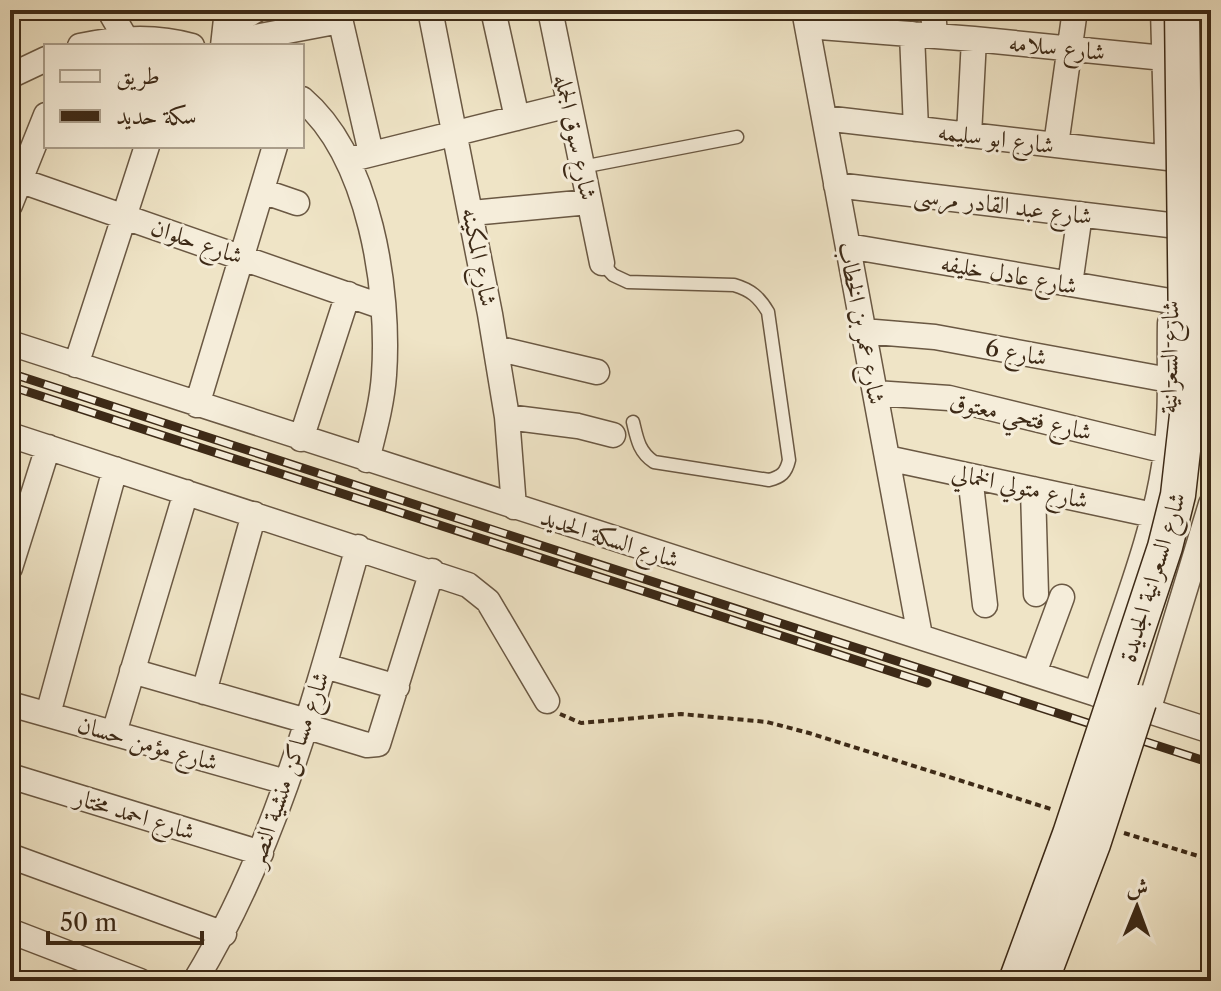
<svg xmlns="http://www.w3.org/2000/svg" width="1221" height="991" viewBox="0 0 1221 991" font-family="'Libre Caslon Text',Amiri,serif">
<rect width="100%" height="100%" fill="#efe4c6"/>
<filter id="stains"><feTurbulence type="fractalNoise" baseFrequency=".0025" numOctaves="4"/><feColorMatrix values="0 0 0 0 .2 0 0 0 0 .09 0 0 0 0 .02 0 0 0 .5 -.17"/></filter>
<radialGradient id="worn" r=".72"><stop offset=".6" stop-color="#630" stop-opacity="0"/><stop offset="1" stop-color="#630" stop-opacity=".3"/></radialGradient>
<g fill="none" stroke-linecap="round" stroke-linejoin="round">
<defs>
<path id="lane" d="M582,167L737,137
M602,263L613,275L628,282L734,285C751,290 759,297 768,312L789,460C786,473 781,477 769,480L654,462C639,452 637,439 633,422"/>
<path id="street" d="M109,10L126,39
M338,10L371,153
M430,10L490,314L507,417L514,507
M493,10L517,118
M550,10L602,263
M804,10L920,636
M933,10L935,35
M1163,10L1167,150
M807,26L974,39L1164,58
M225,29L256,10
M912,34L916,129
M224,43L340,21
M80,46C116,38 155,35 192,46
M223,46L227,10
M10,76L46,59
M302,99C370,157 390,290 384,375C382,404 374,432 367,460
M824,118L1168,158
M969,135L974,39
M1056,145L1075,10
M348,160L569,105
M10,177L383,307
M836,185L1169,225
M262,191L297,203
M10,205L46,115
M472,213L589,202
M848,246L1170,301
M1070,284L1080,214
M863,331L935,337L1169,380
M10,343L1211,731
M496,348L597,372
M76,365L147,146
M875,393L949,398L1166,451
M197,405L275,146
M507,417L578,426L613,435
M10,435L468,585L488,601L547,701
M301,439L348,294
M887,458L1153,515
M970,476L985,605
M1033,489L1036,594
M10,568L48,447
M325,666L397,687
M132,671L307,721
M1034,673L1062,597
M204,692L254,514
M1096,694C1121,616 1156,533 1166,452C1172,410 1169,366 1170,323
M10,704L286,782
M1148,711L1211,504
M48,714L115,469
M305,726L367,745L378,744L432,571
M114,733L186,492
M10,776L261,853
M10,856L224,934
M10,931L140,981
M195,981C276,848 316,695 358,547"/>
</defs>
<use href="#lane" stroke="#6a5843" stroke-width="15"/>
<use href="#street" stroke="#6a5843" stroke-width="27"/>
<path stroke="#3d2a17" stroke-width="4" stroke-dasharray="6 4" stroke-linecap="butt" d="M560,714L581,723L681,714L767,722L809,733L1051,809
M1124,833L1211,860"/>
<use href="#lane" stroke="#f5edda" stroke-width="12"/>
<use href="#street" stroke="#f5edda" stroke-width="24"/>
<defs>
<path id="rail" d="M10,373L1211,763
M10,386L927,683"/>
</defs>
<use href="#rail" stroke="#3d2a17" stroke-width="9"/>
<use href="#rail" stroke="#f5edda" stroke-width="6" stroke-dasharray="18" stroke-linecap="butt"/>
<defs>
<path id="secondary-bridge" d="M1016,981L1070,834L1165,547L1178,495L1187,415L1182,10
M1041,981L1093,844L1139,702"/>
</defs>
<use href="#secondary-bridge" stroke="#3d2a17" stroke-width="37" stroke-linecap="butt"/>
<use href="#secondary-bridge" stroke="#f5edda" stroke-width="34"/>
</g>
<g text-anchor="middle" dominant-baseline="central" stroke-width="6" stroke-linejoin="round" paint-order="stroke">
<g font-size="24" fill="#3d2a17" stroke="#f5edda">
<text transform="translate(1057 47) rotate(6)">شارع سلامه</text>
<text transform="translate(576 137) rotate(78)">شارع سوق الجمله</text>
<text transform="translate(996 138) rotate(7)">شارع ابو سليمه</text>
<text transform="translate(1003 205) rotate(7)">شارع عبد القادر مرسى</text>
<text transform="translate(197 241) rotate(19)">شارع حلوان</text>
<text transform="translate(480 257) rotate(79)">شارع المكينه</text>
<text transform="translate(1009 274) rotate(10)">شارع عادل خليفه</text>
<text transform="translate(862 323) rotate(79)">شارع عمر بن الخطاب</text>
<text transform="translate(1016 352) rotate(10)">شارع 6</text>
<text transform="translate(1169 357) rotate(-89)">شارع السعرانية</text>
<text transform="translate(1021 416) rotate(13)">شارع فتحي معتوق</text>
<text transform="translate(1020 486) rotate(12)">شارع متولي الخمالي</text>
<text transform="translate(610 538) rotate(18)">شارع السكة الحديد</text>
<text transform="translate(1152 577) rotate(-73)">شارع السعرانية الجديدة</text>
<text transform="translate(148 743) rotate(16)">شارع مؤمن حسان</text>
<text transform="translate(288 769) rotate(-71)">شارع مساكن منشية النصر</text>
<text transform="translate(135 814) rotate(17)">شارع احمد مختار</text>
</g>
</g>
<rect width="1221" height="991" fill="none" stroke="#efe4c6" stroke-width="40"/>
<rect x="12" y="12" width="1197" height="967" fill="none" stroke="#3d2a17" stroke-width="4"/>
<rect x="20" y="20" width="1181" height="951" fill="none" stroke="#3d2a17" stroke-width="2"/>
<rect x="44" y="44" width="260" height="104" fill="#f5edda" stroke="#ab9f8c" stroke-width="2"/>
<rect x="60" y="70" width="40" height="12" fill="#f5edda" stroke="#ab9f8c" stroke-width="2"/>
<text x="116" y="84" font-size="24" fill="#3d2a17">طريق</text>
<rect x="60" y="110" width="40" height="12" fill="#3d2a17" stroke="#ab9f8c" stroke-width="2"/>
<text x="116" y="124" font-size="24" fill="#3d2a17">سكة حديد</text>
<g transform="translate(1137 907) rotate(1)" stroke="#f5edda" stroke-width="6" paint-order="stroke">
<path d="M0-6L14 30L0 20L-14 30Z" fill="#3d2a17"/>
<text y="-12" font-size="22" font-weight="bold" text-anchor="middle" fill="#3d2a17">ش</text>
</g>
<path d="M48 931v12h154v-12" fill="none" stroke="#3d2a17" stroke-width="4"/>
<text x="60" y="931" font-size="24" fill="#3d2a17" stroke="#f5edda" stroke-width="6" paint-order="stroke">50 m</text>
<rect width="100%" height="100%" filter="url(#stains)"/>
<rect width="100%" height="100%" fill="url(#worn)"/>
</svg>
